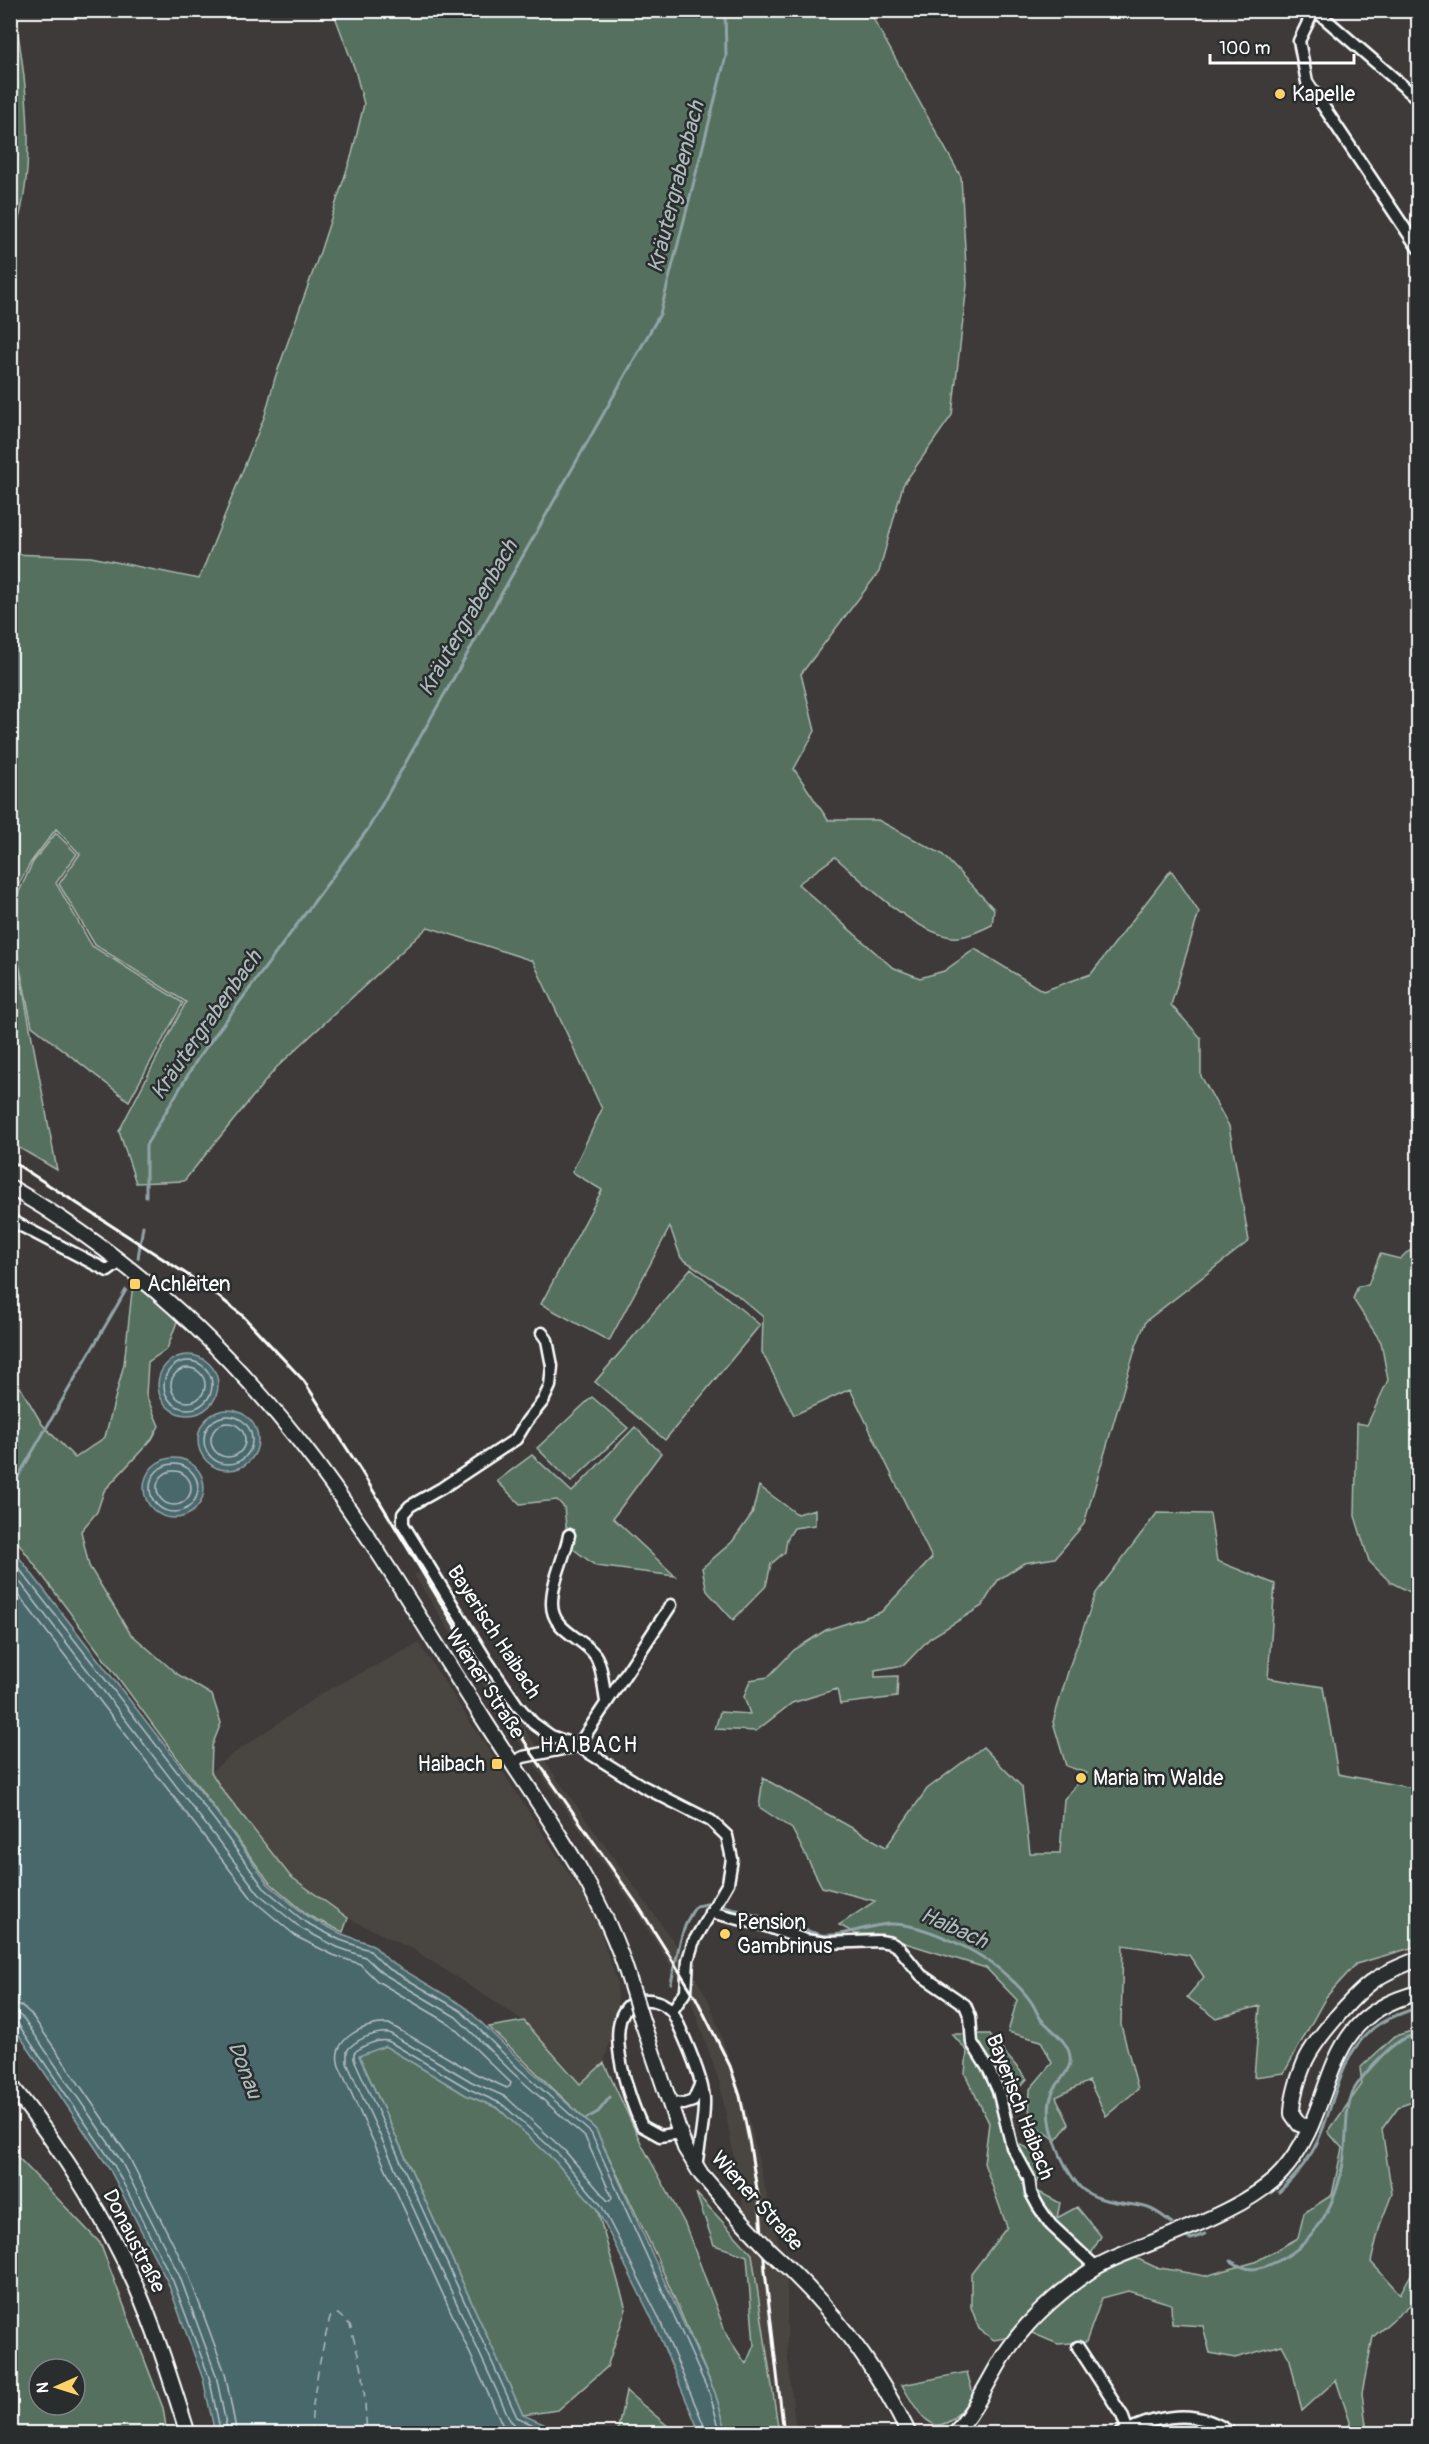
<svg xmlns="http://www.w3.org/2000/svg" width="1429" height="2444" viewBox="0 0 1429 2444" font-family="Pangolin,sans-serif">
<rect width="100%" height="100%" fill="#3d3a39"/>
<filter id="ink" filterUnits="userSpaceOnUse"><feTurbulence type="fractalNoise" baseFrequency=".0167" numOctaves="2"/><feDisplacementMap in="SourceGraphic" scale="12" xChannelSelector="R" yChannelSelector="G"/><feConvolveMatrix kernelMatrix="1 2 1 2 8 2 1 2 1" color-interpolation-filters="sRGB"/></filter>
<g filter="url(#ink)">
<path fill="#4a4440" d="M429,1567L448,1608L554,1774L679,1949L709,2001L745,2103L787,2279V2348L796,2433H779L752,2254L720,2084L689,1995L630,1902L528,1756L414,1575Z
M419,1643L593,1910L617,1981L618,2009L604,2063L580,2085L524,2021L414,1950L348,1918L290,1876L221,1788L211,1772L230,1756L322,1693Z"/>
<path fill="#55705f" stroke="#aab8af" stroke-width="1.5" fill-rule="evenodd" d="M14,10C27,83 39,174 11,243L10,11Z
M333,11H869L961,177L967,285L952,415L903,485L879,572L801,674L815,731L794,769L828,820H878L942,854L994,909L992,925C981,930 964,939 952,937C913,932 864,882 835,857L798,884L892,967L920,978L944,971L975,949L1043,991L1091,974L1171,870L1199,912L1171,1005L1201,1038V1076L1229,1126L1249,1241L1146,1321L1136,1346L1084,1524L1055,1558L1024,1563L998,1580L982,1606L930,1638L904,1665L875,1670V1677L898,1676L897,1697L840,1704L837,1689L792,1703L756,1731L715,1729L720,1712L750,1714L744,1697L750,1680L768,1677L794,1650L826,1630L881,1612L932,1558L850,1389L794,1415L762,1352L763,1317L736,1294L681,1258L670,1227L609,1341L541,1304L602,1190L572,1172L602,1109L533,961L428,927L276,1068L184,1181L136,1183L119,1131L186,1002L95,945L59,884L80,854L56,829L31,862L11,899V554L91,557L199,579L265,415L275,378L320,252L352,154L364,104L355,70Z
M56,833L77,854L56,883L92,946L183,1003L129,1101L32,1026L15,944L17,896L33,862Z
M11,927L57,1170L11,1143Z
M1418,1246V1596L1390,1582L1369,1561L1355,1516L1357,1423L1367,1425L1388,1380L1381,1342L1353,1299L1358,1286L1368,1285L1380,1254L1400,1259L1406,1253Z
M691,1268L760,1325L665,1440L595,1382Z
M133,1283L178,1319L167,1349L148,1362L146,1395L159,1426L152,1439L104,1491L97,1512L81,1531L89,1566L130,1633L177,1674L212,1695L221,1723L212,1746L211,1772L221,1788L290,1876L348,1918L343,1932L309,1916L269,1882L11,1533L10,1370L42,1424L75,1458L105,1437L124,1364Z
M592,1397L628,1428L571,1482L537,1448Z
M635,1427L661,1453L613,1518L675,1576L596,1566L568,1545L564,1507L557,1500L520,1504L497,1481L532,1455L572,1492Z
M759,1486L797,1514L815,1509V1525L794,1528L787,1539L785,1552L771,1564L766,1586L733,1620L707,1591L702,1568L732,1542L752,1514Z
M1157,1513L1210,1514L1217,1561L1275,1584L1268,1678L1323,1687L1338,1774L1418,1789V1946L1356,1964L1326,1997L1284,2073L1254,2077L1260,2006L1216,2018L1187,1997L1204,1977L1189,1955L1123,1945L1121,2025L1138,2089L1106,2116L1089,2081L1056,2097L1069,2124L1056,2140L1029,2121L1030,2089L1052,2063L1041,2041L1008,2032L1017,2000L986,1968L876,1934H856L839,1925L875,1901L822,1887L792,1829L759,1807L763,1778L886,1847L927,1789L983,1747L1022,1787L1030,1853H1060L1064,1799L1087,1773L1066,1766L1053,1722L1070,1665L1096,1593Z
M524,2021L580,2084L604,2063L642,2145L685,2224L727,2336L746,2364L754,2345L747,2256L714,2245L696,2193L752,2254L779,2433H727L715,2393L658,2260L596,2130L489,2027Z
M1418,2029V2100L1398,2107L1382,2129L1392,2194L1380,2225L1371,2262L1400,2294L1418,2262V2298L1373,2337L1362,2393L1367,2433H1348L1350,2422L1336,2380L1302,2411L1290,2360L1282,2345L1235,2358L1210,2353L1203,2326L1172,2324L1171,2304L1128,2291L1102,2298L1086,2342L1058,2344L1032,2333L994,2340L979,2329L971,2307V2274L1007,2227L984,2163L989,2123L965,2074L967,2051L952,2034H989L1027,2079L1009,2099L1018,2144L1047,2156L1035,2190L1060,2203L1057,2218L1077,2207L1101,2236L1090,2256L1093,2273L1132,2256L1155,2267L1205,2276L1255,2262L1298,2238L1304,2213L1332,2195L1342,2148L1328,2132L1362,2084L1360,2068L1395,2036Z
M385,2046L466,2095L498,2108L555,2161L597,2209L626,2309L607,2367L558,2410L523,2415L359,2055Z
M11,2150L100,2243L163,2408L167,2433H11ZM39,2369H75V2405H39Z
M967,2372L973,2394C941,2444 926,2428 902,2385Z
M626,2391L669,2427L673,2433H617Z"/>
<path fill="#49676c" stroke="#92a4a7" stroke-width="1.5" d="M158 1385a30 30 0 1 1 60 0a30 30 0 1 1-60 0Z
M198 1440a30 30 0 1 1 60 0a30 30 0 1 1-60 0Z
M144 1488a30 30 0 1 1 60 0a30 30 0 1 1-60 0Z
M11,1547L221,1818L268,1884L308,1917L342,1934L373,1945L390,1962L464,2006L523,2063L596,2130L715,2393L727,2433H700L652,2319L597,2209L555,2161L498,2108L466,2095L385,2046L359,2056L523,2415L546,2425L550,2433H215L203,2379L168,2283L109,2168L11,2023Z"/>
<g fill="none" stroke-linecap="round" stroke-linejoin="round">
<path stroke="#b6c2c4" stroke-width="1.5" d="M164 1385a24 24 0 1 1 48 0a24 24 0 1 1-48 0Z
M171 1385a17 17 0 1 1 34 0a17 17 0 1 1-34 0Z
M204 1440a24 24 0 1 1 48 0a24 24 0 1 1-48 0Z
M211 1440a17 17 0 1 1 34 0a17 17 0 1 1-34 0Z
M150 1488a24 24 0 1 1 48 0a24 24 0 1 1-48 0Z
M157 1488a17 17 0 1 1 34 0a17 17 0 1 1-34 0Z
M10,1557L216,1822L264,1888L305,1922L340,1940L369,1950L386,1967L461,2011L518,2068L591,2133L710,2395L721,2434
M10,1569L259,1894L302,1929L337,1947L365,1957L382,1973L456,2017L513,2073L585,2137L612,2197L610,2201L607,2200L565,2151L506,2097L472,2082L389,2033C376,2031 354,2040 347,2051V2063L510,2420L516,2426L532,2434
M10,1584L253,1900L297,1937L333,1955L360,1964L377,1981L450,2024L511,2083L510,2086L507,2088L476,2074L389,2024C367,2022 330,2038 339,2066L502,2424L510,2434
M10,2004L22,2006L31,2014L129,2157L188,2273L225,2373L237,2434
M10,2013L18,2014L24,2019L121,2161L180,2277L216,2375L228,2434
M10,2021L18,2024L114,2165L173,2281L209,2377L221,2434
M543,2434L541,2429L517,2417L354,2059V2053C361,2046 378,2039 388,2041L469,2089L502,2104L560,2156L601,2205L658,2316L703,2423L705,2434"/>
<path stroke="#92a4a7" stroke-width="3" d="M146,1197V1145L198,1058L368,829L660,314L726,56L725,10
M138,1258L143,1226
M15,1482L126,1290
M718,1904L821,1935C844,1937 865,1926 888,1924C922,1922 982,1952 1007,1976C1016,1983 1025,1993 1032,2003C1035,2008 1037,2014 1041,2019C1051,2030 1073,2044 1070,2063C1067,2076 1056,2083 1052,2094C1042,2120 1062,2167 1080,2187C1096,2203 1125,2202 1145,2207C1155,2209 1164,2217 1172,2223
M671,1983C677,1958 680,1927 696,1906L712,1903
M585,2119L598,2112L610,2097
M1279,2192C1296,2176 1311,2158 1320,2136C1335,2101 1339,2059 1369,2032C1382,2019 1401,2014 1418,2007
M1186,2237L1191,2239L1205,2234
M1231,2261C1249,2273 1259,2270 1278,2261C1320,2241 1341,2193 1345,2148C1347,2129 1345,2112 1352,2094C1359,2078 1386,2049 1401,2040C1406,2037 1413,2036 1418,2034"/>
<path stroke="#adbbbd" stroke-width="1.5" stroke-dasharray="8 6" stroke-linecap="butt" d="M311,2434C312,2394 321,2355 330,2317L338,2314L350,2325L363,2373L367,2434"/>
<defs>
<path id="minor" d="M1314,10L1299,41L1307,82L1418,248
M1315,10L1418,99
M10,1220L108,1271L120,1262
M542,1333L547,1340L552,1366L550,1386L543,1401L527,1421L516,1439L442,1488L410,1506L403,1514V1524L485,1658L517,1705L533,1723L551,1736L578,1746L642,1786L711,1821L727,1836L732,1859L728,1883L693,1943L688,1960L686,1991L672,2011
M569,1535C565,1557 552,1580 552,1603C551,1630 582,1637 595,1655C603,1667 603,1687 606,1701
M511,1763L523,1757L578,1746L671,1605
M710,1912L763,1925L805,1940L826,1943L880,1941L891,1943L899,1948L921,1975L965,2005L970,2017L972,2043L989,2070L998,2090L1012,2147L1029,2178L1031,2193L1038,2206L1051,2225L1096,2267
M669,2103L684,2104L693,2101L701,2083
M679,2133L660,2136L642,2126C630,2102 595,2006 642,2000C654,1999 664,2003 672,2011C682,2032 702,2076 704,2098C705,2121 699,2145 696,2167
M1078,2347L1122,2415L1129,2434
M1120,2434C1156,2416 1196,2406 1232,2434"/>
<path id="major" d="M10,1187C123,1252 219,1340 300,1442C369,1530 425,1629 486,1723C538,1805 599,1883 628,1976
M643,2024L685,2148L701,2174L739,2218
M10,2084C59,2146 104,2214 136,2286C157,2334 172,2384 188,2434
M1310,2128L1299,2124L1292,2114C1292,2099 1298,2079 1304,2064C1313,2041 1355,1993 1376,1979C1389,1970 1404,1965 1418,1959
M770,2251C828,2303 875,2364 909,2434
M954,2434C975,2411 987,2383 1003,2357C1025,2322 1059,2292 1093,2269C1107,2260 1124,2254 1139,2248C1180,2231 1253,2205 1282,2172C1341,2106 1313,2019 1418,1993"/>
</defs>
<use href="#minor" stroke="#fff" stroke-width="15"/>
<use href="#major" stroke="#fff" stroke-width="18"/>
<use href="#minor" stroke="#2a2d2e" stroke-width="10"/>
<use href="#major" stroke="#2a2d2e" stroke-width="14"/>
<path stroke="#fff" stroke-width="3" d="M10,1160L208,1288L243,1316L304,1381L360,1469L531,1752L639,1907L696,1998L730,2066L740,2096L749,2140L760,2208L765,2271L784,2434"/>
<defs>
<path id="major-bridge" d="M628,1976L643,2024
M739,2218L770,2251"/>
</defs>
<use href="#major-bridge" stroke="#fff" stroke-width="18" stroke-linecap="butt"/>
<use href="#major-bridge" stroke="#2a2d2e" stroke-width="14"/>
</g>
</g>
<g fill="#ffd166" stroke="#2a2d2e" stroke-width="2">
<circle cx="1280" cy="94" r="6"/>
<rect x="129" y="1278" width="12" height="12" rx="3"/>
<rect x="491" y="1758" width="12" height="12" rx="3"/>
<circle cx="1081" cy="1778" r="6"/>
<circle cx="725" cy="1934" r="6"/>
</g>
<g text-anchor="middle" dominant-baseline="central" stroke-width="5" stroke-linejoin="round" paint-order="stroke">
<g font-size="21" fill="#fff" stroke="#2a2d2e" text-anchor="start">
<text x="1292" y="94">Kapelle</text>
<text x="147" y="1284">Achleiten</text>
<text x="485" y="1764" text-anchor="end">Haibach</text>
<text x="1093" y="1778">Maria im Walde</text>
<text x="737" y="1922">Pension<tspan x="737" dy="24">Gambrinus</tspan></text>
</g>
<g font-size="21" fill="#fff" stroke="#2a2d2e">
<text transform="translate(494 1632) rotate(57)">Bayerisch Haibach</text>
<text transform="translate(485 1684) rotate(57)">Wiener Straße</text>
<text transform="translate(1020 2107) rotate(69)">Bayerisch Haibach</text>
<text transform="translate(757 2201) rotate(48)">Wiener Straße</text>
<text transform="translate(134 2241) rotate(63)">Donaustraße</text>
</g>
<g font-size="22" font-style="italic" fill="#adbbbd" stroke="#2a2d2e">
<text transform="translate(676 187) rotate(-76)">Kräutergrabenbach</text>
<text transform="translate(468 618) rotate(-60)">Kräutergrabenbach</text>
<text transform="translate(206 1025) rotate(-55)">Kräutergrabenbach</text>
<text transform="translate(954 1928) rotate(24)">Haibach</text>
<text transform="translate(245 2070) rotate(69)">Donau</text>
</g>
<g font-size="22" letter-spacing="1.5" fill="#fff" stroke="#2a2d2e">
<text x="589" y="1745">HAIBACH</text>
</g>
</g>
<rect width="1429" height="2444" fill="none" stroke="#2a2d2e" stroke-width="36"/>
<rect x="18" y="18" width="1393" height="2408" fill="none" stroke="#fff" stroke-width="2" filter="url(#ink)"/>
<g transform="translate(57 2387) rotate(267)"><circle r="28" fill="#2a2d2e" stroke="#7f8182" stroke-width="1.5"/>
<path d="M0-4.5L10 22L0 15L-10 22Z" fill="#ffd166"/>
<text y="-9" font-size="16" font-weight="bold" text-anchor="middle" fill="#ffffff">N</text>
</g>
<path d="M1210 54v9h144v-9" fill="none" stroke="#ffffff" stroke-width="3"/>
<text x="1219" y="54" font-size="18" fill="#ffffff" stroke="#2a2d2e" stroke-width="4.5" paint-order="stroke">100 m</text>
</svg>
